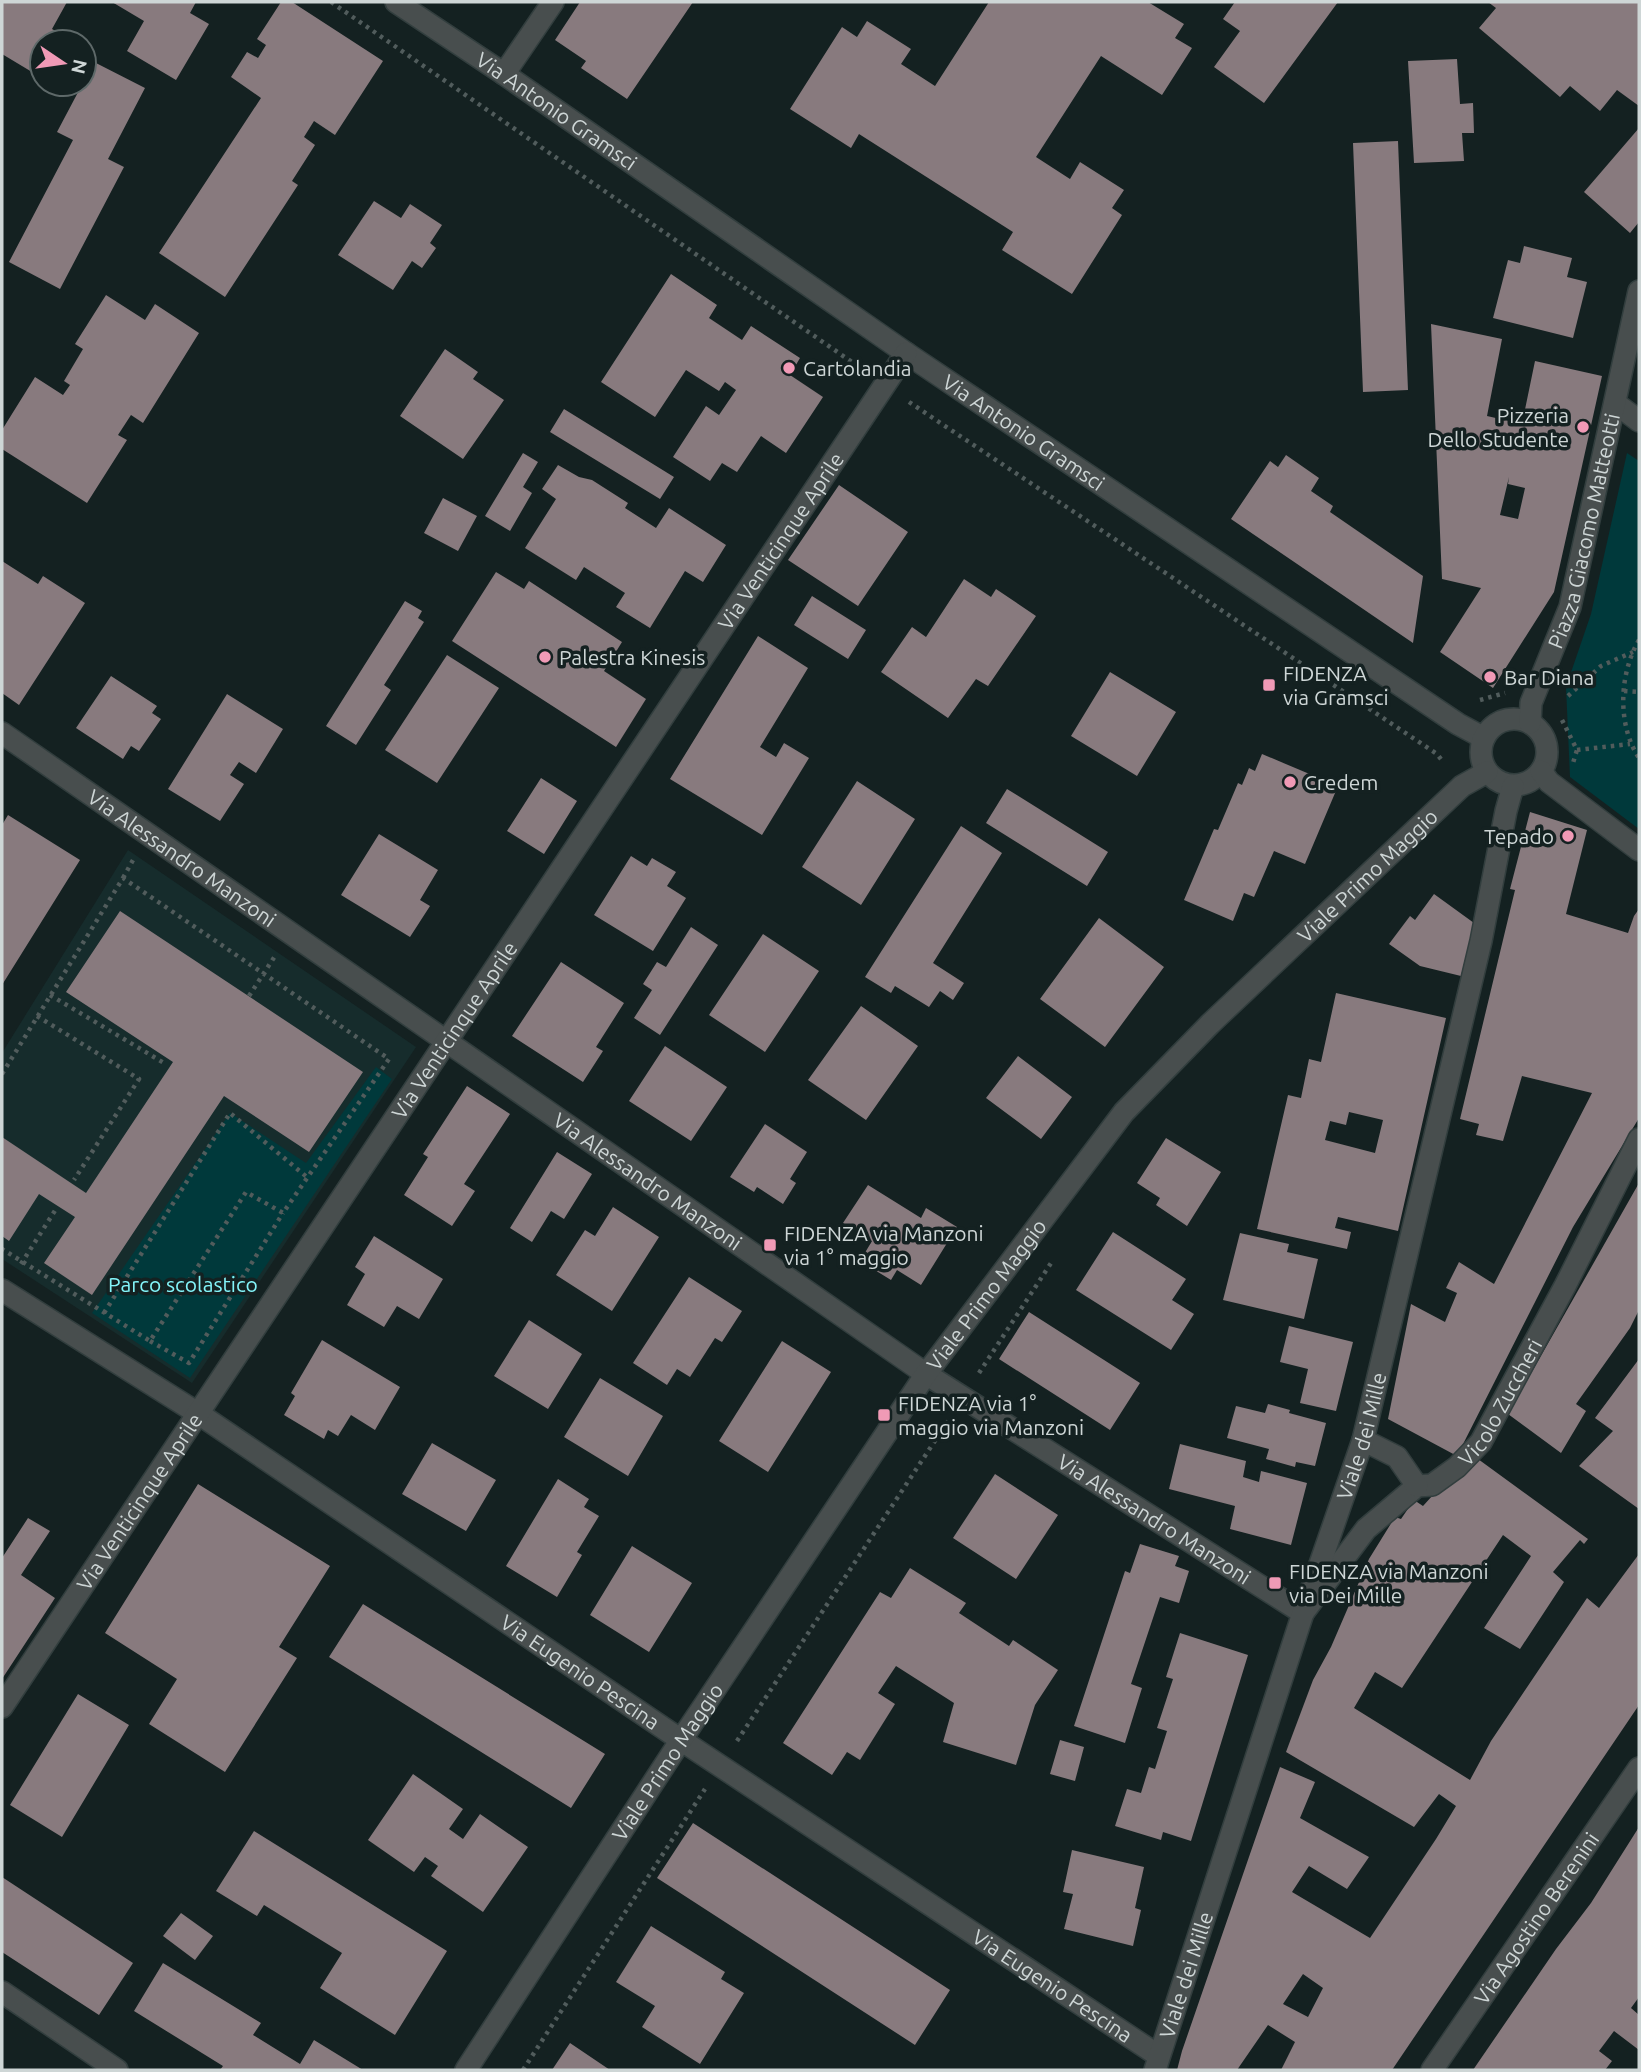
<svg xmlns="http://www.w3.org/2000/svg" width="1641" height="2072" viewBox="0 0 1641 2072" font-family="Ubuntu,sans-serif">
<rect width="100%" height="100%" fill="#142121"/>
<path fill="#162c2c" d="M128,850L416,1047L192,1383L2,1259V1053Z"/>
<path fill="#00393b" d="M1627,453L1639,461V829L1570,777L1566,687L1591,614Z
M376,1067L392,1079L190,1378L92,1313L230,1113L306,1163Z"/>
<path fill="#887a7e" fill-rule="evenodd" d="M2,2H67L52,29L75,42H42V78L2,54Z
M112,2H196L190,13L209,24L176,80L127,51L144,21Z
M281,2H292L383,61L335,135L314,121L304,137L315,145L292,181L298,185L225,297L159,253L261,98L231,77L247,52L258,58L266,45L257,39Z
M580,2H693L627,99L581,68L586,61L555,40Z
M989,2H1148L1184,24L1175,38L1192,48L1162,95L1101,56L1036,157L1070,179L1080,162L1124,190L1112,208L1122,215L1072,294L1002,250L1013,232L859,134L851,148L790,109L842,27L857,37L867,21L911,49L901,64L935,86Z
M1235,2H1338L1264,103L1214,67L1240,31L1223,19Z
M1488,2H1639V106L1617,90L1600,111L1570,86L1560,97L1479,28L1496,8Z
M1457,59L1460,104L1473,103L1474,133H1462L1464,161L1414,163L1408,61Z
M94,62L145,88L108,159L124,167L60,289L9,262L73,140L57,132Z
M1639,128V222L1630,233L1584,192Z
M1398,141L1408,390L1363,392L1353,143Z
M374,201L401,218L410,204L442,225L430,243L436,248L422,268L412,261L393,290L338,255Z
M1524,246L1572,258L1567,277L1587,282L1573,338L1493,318L1508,260L1520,263Z
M671,274L717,305L709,318L742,340L751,326L800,358L790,375L823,397L786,453L761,436L737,472L722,463L710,481L673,457L706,406L719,415L736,390L725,382L719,391L686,370L655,417L601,382Z
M106,295L145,320L155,304L199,333L143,423L131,415L118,435L127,440L87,503L2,449V430L35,377L63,395L70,385L64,381L83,349L75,344Z
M1431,324L1502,339L1487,416L1522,424L1535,361L1602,376L1554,592L1493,688L1440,652L1481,588L1442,579ZM1509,477L1508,484L1525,488L1518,519L1500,515Z
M445,349L478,372L473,379L504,400L463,459L400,416Z
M564,409L674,477L660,499L550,432Z
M523,453L538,462L523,487L532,493L510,531L485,516Z
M1286,455L1319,478L1311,491L1333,506L1330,512L1423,576L1413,643L1231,519L1270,461L1278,467Z
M558,465L579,477L592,480L628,503L625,508L656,528L669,508L726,545L703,582L685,571L650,628L616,607L625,593L584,567L576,580L525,548L556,499L542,489Z
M839,485L908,532L858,606L788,560Z
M443,498L477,516L458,551L424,533Z
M2,561L38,584L43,576L85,603L19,705L2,693Z
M496,572L524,589L529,581L622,642L604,671L646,699L616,747L452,641Z
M964,579L991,597L996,589L1036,616L988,686L976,679L948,718L881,672L912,627L926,637Z
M812,596L866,630L848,659L794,625Z
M405,601L422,611L418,618L424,622L384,685L391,690L356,745L326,726Z
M758,636L808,668L760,747L776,757L784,743L809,758L762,835L670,779Z
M447,655L499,688L437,783L385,750Z
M1110,672L1176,712L1137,776L1071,736Z
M111,676L157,706L152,713L161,719L139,751L131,746L123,759L76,728Z
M227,694L283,729L256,773L239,762L230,775L244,784L220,821L168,789Z
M1262,754L1338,786L1305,864L1274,851L1254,897L1244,893L1233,921L1184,900L1214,829L1218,830L1238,783L1242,785L1249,768L1255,771Z
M541,778L577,801L544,854L507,831Z
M857,781L915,819L861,905L802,867Z
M1007,789L1108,852L1087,886L986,823Z
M1530,812L1587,830L1566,914L1628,933L1634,916L1639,909V1118L1573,1227L1457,1456L1388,1419L1411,1304L1445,1322L1457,1293L1446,1288L1459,1262L1494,1284L1592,1093L1522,1076L1503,1141L1476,1135L1479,1124L1460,1119L1515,890L1510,889Z
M8,815L80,860L2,985V825Z
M961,826L1002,853L933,963L964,983L953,1000L940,991L929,1007L895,986L891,993L865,977Z
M379,834L438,870L420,900L430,906L410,937L341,895Z
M631,856L647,866L652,858L676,872L667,886L686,898L653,951L594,915Z
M1434,894L1474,923L1461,976L1420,966L1389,944L1410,916L1415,920Z
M120,911L363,1072L309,1152L224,1096L92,1295L44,1263L75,1217L39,1194L9,1241L2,1236V1137L86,1193L173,1062L66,992Z
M1099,918L1164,967L1105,1047L1040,999Z
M691,927L718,945L660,1035L634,1018L652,990L643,984L657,962L666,967Z
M763,934L819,971L765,1052L709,1015Z
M561,962L624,1003L596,1047L603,1051L583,1082L512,1036Z
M1336,993L1446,1018L1398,1231L1338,1217L1335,1228L1351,1232L1347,1249L1257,1229L1288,1095L1301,1098L1309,1059L1321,1062ZM1349,1112L1383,1120L1375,1153L1325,1140L1330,1121L1346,1125Z
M861,1006L918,1046L866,1120L808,1080Z
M665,1046L727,1087L691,1141L629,1101Z
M1018,1056L1072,1097L1041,1139L986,1098Z
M467,1086L510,1114L464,1184L475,1191L452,1226L404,1195L428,1157L423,1154Z
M765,1124L807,1152L790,1179L796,1183L783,1204L757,1187L754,1192L730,1177Z
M1166,1138L1221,1172L1187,1226L1156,1205L1160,1198L1137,1183Z
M557,1152L592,1174L564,1219L551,1211L532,1242L510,1228Z
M1639,1183V1310L1630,1328L1576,1404L1586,1411L1561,1453L1508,1414Z
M868,1185L921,1218L926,1208L957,1227L921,1285L897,1270L891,1280L860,1261L872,1241L843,1223Z
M613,1207L659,1237L612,1311L556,1275L585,1230L595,1236Z
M1113,1232L1186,1279L1172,1300L1194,1314L1171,1350L1076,1290Z
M1240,1233L1289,1244L1287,1252L1318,1259L1304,1319L1223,1300Z
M374,1236L443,1279L419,1319L397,1306L384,1327L347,1305L365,1274L355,1267Z
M689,1277L742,1311L722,1342L715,1338L690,1377L677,1369L667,1385L633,1363Z
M1029,1312L1140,1383L1110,1430L999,1359Z
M529,1320L582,1354L548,1409L494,1376Z
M1289,1326L1353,1342L1336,1411L1300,1403L1308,1369L1280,1362Z
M322,1340L400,1387L375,1430L351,1415L338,1436L328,1430L324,1439L284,1415L295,1396L291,1393Z
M782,1341L831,1372L768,1472L719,1441Z
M1639,1359V1509L1579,1466L1613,1431L1595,1418Z
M600,1378L663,1416L628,1476L564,1437Z
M1268,1404L1290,1410L1289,1413L1326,1423L1315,1466L1296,1462L1295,1467L1266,1459L1269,1449L1227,1438L1236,1406L1265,1413Z
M432,1443L496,1480L466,1531L402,1494Z
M1180,1444L1246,1461L1243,1477L1259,1482L1261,1471L1307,1483L1291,1545L1230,1529L1235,1506L1169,1489Z
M1478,1459L1588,1539L1584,1544L1580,1540L1553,1572L1564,1582L1520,1649L1484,1628L1531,1556L1503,1535L1402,1688L1375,1672L1354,1708L1470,1780L1491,1741L1587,1598L1599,1608L1639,1554V1705L1392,2070H1281L1295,2042L1268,2025L1237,2070H1177L1182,2051L1280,1767L1315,1782L1300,1818L1369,1857L1347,1889L1309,1866L1292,1892L1370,1938L1436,1839L1456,1806L1439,1794L1414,1827L1286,1752L1313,1680L1331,1647L1369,1559L1395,1517L1401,1519L1414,1500L1423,1506L1443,1484ZM1303,1974L1323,1988L1308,2017L1283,2004Z
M995,1474L1058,1515L1016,1579L953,1538Z
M558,1479L589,1499L584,1507L599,1516L577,1552L582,1555L557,1597L506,1566Z
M198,1484L330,1566L279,1647L297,1658L225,1772L149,1724L177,1679L105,1633Z
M28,1518L50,1531L21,1575L55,1598L2,1679V1558Z
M1140,1544L1179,1556L1175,1566L1189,1571L1179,1603L1160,1597L1131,1684L1142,1688L1125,1743L1074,1726L1125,1571L1130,1573Z
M632,1546L692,1583L649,1652L590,1615Z
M910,1568L966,1603L959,1613L1009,1646L1013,1640L1058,1670L1035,1705L1016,1765L943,1742L954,1703L896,1666L878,1693L895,1704L860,1760L847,1752L832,1775L783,1743L880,1592L891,1598Z
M363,1604L605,1754L571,1808L329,1657Z
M1180,1633L1248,1655L1191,1841L1163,1832L1161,1840L1115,1826L1127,1789L1141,1793L1149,1767L1155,1769L1167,1731L1157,1728L1173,1679L1166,1677Z
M78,1694L129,1725L62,1837L10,1805Z
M1060,1740L1084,1747L1075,1781L1050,1774Z
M413,1774L463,1809L449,1829L463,1839L480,1814L528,1847L483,1912L431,1876L438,1866L425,1857L414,1872L368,1840Z
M693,1823L950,1990L915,2045L657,1878Z
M1639,1827V1997L1631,2008L1639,2015V2050L1614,2031L1599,2051L1612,2061L1605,2070H1473L1556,1949L1591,1903Z
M254,1831L447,1951L395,2035L320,1988L342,1953L264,1905L257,1916L216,1891Z
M1072,1850L1144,1867L1135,1908L1141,1910L1133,1946L1064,1929L1073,1894L1063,1892Z
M2,1877L133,1963L99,2015L2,1952Z
M181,1913L213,1936L195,1960L163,1936Z
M651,1926L725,1972L721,1979L744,1993L700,2064L642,2027L655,2006L616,1982Z
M163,1963L261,2023L253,2035L300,2064L314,2040L363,2070H220L223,2066L134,2011Z
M570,2043L610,2070H552Z"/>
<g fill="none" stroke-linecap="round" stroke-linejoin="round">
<defs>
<g id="street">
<path id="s1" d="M396,2L504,74L906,353L1458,724L1484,738"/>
<path d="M504,74L553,2"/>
<path d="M1615,403L1639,421"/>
<circle cx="1514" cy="752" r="33"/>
<path id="s2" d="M1530,723L1531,703L1570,607L1639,291"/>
<path id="s3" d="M2,733L926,1374L1303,1613L1366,1529L1417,1486L1432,1485L1457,1467L1481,1442L1565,1286L1639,1139"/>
<path d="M1541,771L1549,782L1639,850"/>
<path id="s4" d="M2,1290L199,1414L681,1740L1159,2056"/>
<path d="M1363,1440L1397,1457L1417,1486"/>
<path id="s5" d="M2,1707L906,353"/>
<path d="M2,1992L117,2070"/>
<path id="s6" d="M466,2070L681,1740L926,1374L1124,1112L1210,1024L1462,786L1487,772"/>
<path id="s7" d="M1155,2070L1303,1613L1363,1440L1481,941L1506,811L1513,786"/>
<path id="s8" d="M1432,2070L1639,1768"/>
</g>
</defs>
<use href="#street" stroke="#323e3e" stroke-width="24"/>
<path stroke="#515c5c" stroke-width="4.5" stroke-dasharray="3.5 5" stroke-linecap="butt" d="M331,2L862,369
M909,402L1437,754L1444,763
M1639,640C1619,674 1617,725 1639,758
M1624,691L1639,692
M1568,696L1601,666L1633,652
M1480,700L1505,693
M1562,720L1577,750L1573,763
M1577,750L1630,744
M123,878L133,860
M50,995L164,1063
M249,996L275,956
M37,1016L139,1079L74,1180
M2,1074L123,878L389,1059L283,1213L246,1192L150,1341L2,1249
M21,1264L56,1209
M104,1313L230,1113L308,1178
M150,1341L189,1363L283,1213
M979,1373L1053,1260
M737,1741L948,1421
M523,2070L705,1789"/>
<use href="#street" stroke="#484e4e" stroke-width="21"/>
</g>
<g fill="#f09ab6" stroke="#142121" stroke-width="2.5">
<circle cx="789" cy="368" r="7"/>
<circle cx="1583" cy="427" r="7"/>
<circle cx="545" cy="657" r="7"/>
<circle cx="1490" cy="677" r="7"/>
<rect x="1262" y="678" width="14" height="14" rx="3.5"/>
<circle cx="1290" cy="782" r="7"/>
<circle cx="1568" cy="836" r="7"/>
<rect x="763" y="1238" width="14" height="14" rx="3.5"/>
<rect x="877" y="1408" width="14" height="14" rx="3.5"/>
<rect x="1268" y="1576" width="14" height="14" rx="3.5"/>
</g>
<g text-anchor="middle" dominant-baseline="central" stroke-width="7" stroke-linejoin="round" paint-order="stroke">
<g font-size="21" fill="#ced6d6" stroke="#142121">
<text stroke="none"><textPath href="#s1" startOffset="194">Via Antonio Gramsci</textPath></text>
<text stroke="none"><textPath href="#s1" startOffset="761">Via Antonio Gramsci</textPath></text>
<text stroke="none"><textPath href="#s2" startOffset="201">Piazza Giacomo Matteotti</textPath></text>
<text stroke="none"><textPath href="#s5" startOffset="1402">Via Venticinque Aprile</textPath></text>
<text stroke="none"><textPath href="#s3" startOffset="219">Via Alessandro Manzoni</textPath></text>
<text stroke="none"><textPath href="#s6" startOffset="1502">Viale Primo Maggio</textPath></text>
<text stroke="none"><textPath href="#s5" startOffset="814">Via Venticinque Aprile</textPath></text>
<text stroke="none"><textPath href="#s3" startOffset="786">Via Alessandro Manzoni</textPath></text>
<text stroke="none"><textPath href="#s6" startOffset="934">Viale Primo Maggio</textPath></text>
<text stroke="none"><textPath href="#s3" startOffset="1867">Vicolo Zuccheri</textPath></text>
<text stroke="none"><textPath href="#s7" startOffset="667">Viale dei Mille</textPath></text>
<text stroke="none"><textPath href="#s5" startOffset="247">Via Venticinque Aprile</textPath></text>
<text stroke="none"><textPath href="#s3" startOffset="1395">Via Alessandro Manzoni</textPath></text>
<text stroke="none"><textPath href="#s4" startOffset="693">Via Eugenio Pescina</textPath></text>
<text stroke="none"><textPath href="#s6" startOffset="368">Viale Primo Maggio</textPath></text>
<text stroke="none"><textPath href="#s8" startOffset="184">Via Agostino Berenini</textPath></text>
<text stroke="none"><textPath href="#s7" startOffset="100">Viale dei Mille</textPath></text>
<text stroke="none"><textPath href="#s4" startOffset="1260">Via Eugenio Pescina</textPath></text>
</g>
<g font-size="21" fill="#ced6d6" stroke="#142121" text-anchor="start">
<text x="803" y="368">Cartolandia</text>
<text x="1569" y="415" text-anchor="end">Pizzeria<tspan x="1569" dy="24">Dello Studente</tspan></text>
<text x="559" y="657">Palestra Kinesis</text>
<text x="1283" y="673">FIDENZA<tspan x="1283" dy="24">via Gramsci</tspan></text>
<text x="1504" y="677">Bar Diana</text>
<text x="1304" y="782">Credem</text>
<text x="1554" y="836" text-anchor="end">Tepado</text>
<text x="784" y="1233">FIDENZA via Manzoni<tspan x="784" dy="24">via 1° maggio</tspan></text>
<text x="898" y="1403">FIDENZA via 1°<tspan x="898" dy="24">maggio via Manzoni</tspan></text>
<text x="1289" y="1571">FIDENZA via Manzoni<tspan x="1289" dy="24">via Dei Mille</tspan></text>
</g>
<g font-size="21" fill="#83f4f9" stroke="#142121">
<text x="183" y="1284">Parco scolastico</text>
</g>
</g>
<rect width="1641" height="2072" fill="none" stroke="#ced6d6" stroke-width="7"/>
<g transform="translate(63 63) rotate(103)"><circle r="33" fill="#142121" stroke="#5e6969" stroke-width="2"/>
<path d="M0-5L12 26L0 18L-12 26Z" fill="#f09ab6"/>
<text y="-10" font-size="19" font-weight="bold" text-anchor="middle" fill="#ced6d6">N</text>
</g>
</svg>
